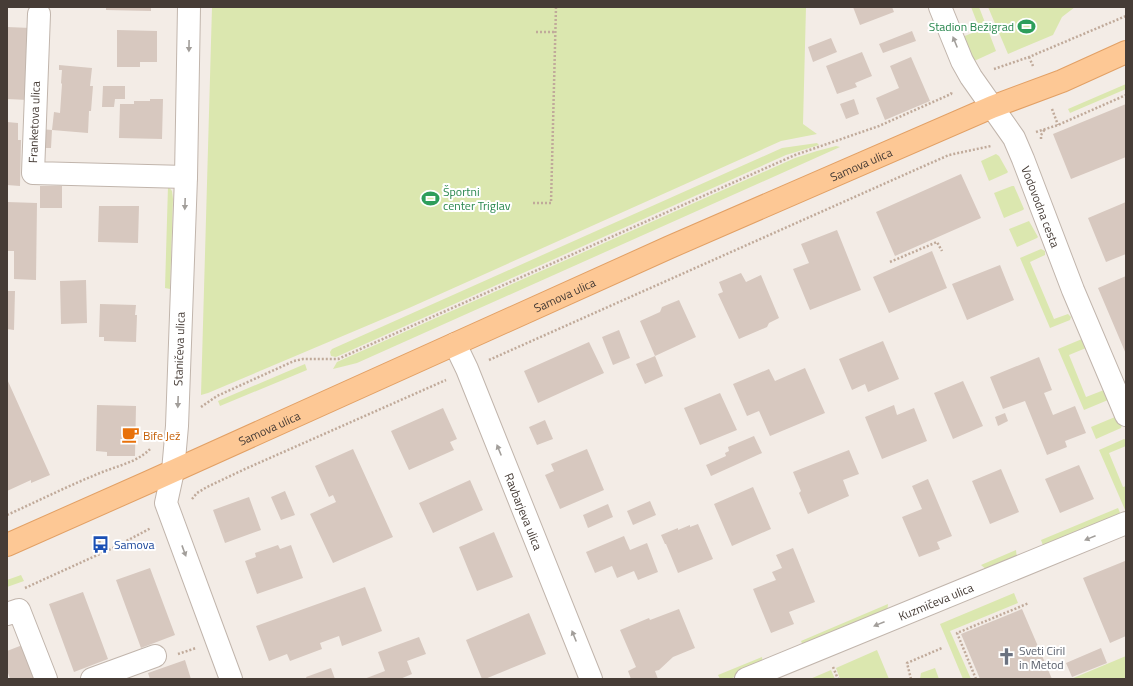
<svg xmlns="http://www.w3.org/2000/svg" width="1133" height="686" viewBox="0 0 1133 686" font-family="'Titillium Web',sans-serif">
<rect width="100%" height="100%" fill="#f3ece6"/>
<path fill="#dbe7af" d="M212,7H806L803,124L817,134L781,141L409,308L208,393L201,395Z
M971,7H979L996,51L972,62L962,37L980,30Z
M988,7H1075L1062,17L1053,35L1008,54Z
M1126,84V89L1070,113L1068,109Z
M817,143L819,145L786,155L336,357L331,356L330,352L332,349L782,148Z
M836,146L840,147L357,363L333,369L337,362L795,158L817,151Z
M996,154L999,156L1008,172L1007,173L989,181L981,161Z
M168,186L172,191L173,199L170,289L165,288Z
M1012,186H1014L1024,209L1023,210L1004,218L994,193Z
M1029,221L1038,237L1037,238L1017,247L1009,229Z
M1041,249L1045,251V255L1030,262L1054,319L1068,314L1071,317L1070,320L1050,328L1020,258Z
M1082,339L1086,348L1069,355L1086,397L1104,390L1108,400L1084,410L1058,349Z
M305,364L307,370L220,406L218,401Z
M1115,417L1119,418L1122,425L1121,428L1096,439L1091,427Z
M1124,439L1126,440V446L1109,453L1123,487L1126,486V512L1099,450Z
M1118,508L1121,515L1044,548L1041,540Z
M1016,550L1017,559L988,571L981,565Z
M21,575L24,581L7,587V580Z
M1014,593L1018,603L950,631L971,679H963L940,624Z
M888,604L887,613L804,648L801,641Z
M877,650L889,679H840L836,668Z
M1126,656V679H1071Z
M762,657L763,665L730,679H720L718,675Z
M935,668L939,679H920L921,673Z
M831,670L835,679H810Z"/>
<path fill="#d7c8bf" d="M106,7H151V11L106,10Z
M853,7H892L894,12L860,25Z
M7,27L31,28L28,100L7,99Z
M117,30L157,31V62H140V67H117Z
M912,31L916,41L883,53L879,44Z
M831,38L837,52L813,62L808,47Z
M862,52L872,76L855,83L857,87L837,94L826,66Z
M911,57L930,101L885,120L876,98L899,88L890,66Z
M59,65L92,68L90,86H93L91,111H89L88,133L52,130L54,112L60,113L62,84L61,83L62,70H59Z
M103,86H125V99H115L114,107H102Z
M150,99H163L162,139L119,138L120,104H134V101H150Z
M854,99L859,114L846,119L840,104Z
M1126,104V157L1071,179L1053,134Z
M7,122L18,123V140H21L20,186L7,185Z
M40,129L52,130L51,148H39Z
M961,174L981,218L895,256L876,212Z
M40,186H62V208H40Z
M7,202L37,203L36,280L14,279V251H7Z
M1126,202V254L1106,262L1088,218Z
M99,206H139L138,243L98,242Z
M837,230L861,290L810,310L793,269L809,263L801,244Z
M932,251L947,288L889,313L873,277Z
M1000,265L1014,300L967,320L952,284Z
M741,273L746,282L761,275L779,318L769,323L767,327L739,339L718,294L723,292L719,282Z
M1126,276V354L1098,288Z
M86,280L87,323L61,324L60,281Z
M7,291H15L14,330L7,329Z
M679,300L696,337L655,356L663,376L645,384L636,364L655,356L640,321L660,312L662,307Z
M100,304L136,305L135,315H137L136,342L104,341V337H99Z
M619,330L630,358L613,365L602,337Z
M883,341L899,379L868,392L865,384L852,390L839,359Z
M589,342L604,373L538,403L524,371Z
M1039,357L1052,390L1044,393L1053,415L1075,406L1086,433L1065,441L1067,447L1047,455L1025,401L1003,409L990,377Z
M805,368L825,413L770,436L759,411L747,416L733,384L769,369L775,381Z
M7,379L50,475L31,483V480L7,491Z
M963,381L983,426L953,439L934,393Z
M720,393L737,430L700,445L684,408Z
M97,405L136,406L135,456H107V452L96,451Z
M894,405L897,415L914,408L927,441L882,459L865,417Z
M443,408L457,439L450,442L454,450L409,470L391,431Z
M1005,413L1008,421L998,426L995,417Z
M545,420L553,439L537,445L529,427Z
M754,436L762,453L711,476L706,465L726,456L725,453L729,451L728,447Z
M353,449L393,537L333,563L310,514L336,502L333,495L329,497L315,466Z
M587,449L604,490L560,509L545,475L554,471L551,464Z
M849,450L859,474L843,480L849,496L808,514L799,493L801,491L793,472Z
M1079,465L1094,499L1060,513L1045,479Z
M1001,469L1019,512L990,524L972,481Z
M928,479L952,536L937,542L940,549L919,557L902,517L922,509L912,486Z
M470,480L483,510L433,533L419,503Z
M753,487L771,529L732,546L714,504Z
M285,491L295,515L281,520L271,497Z
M249,497L261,530L225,543L213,510Z
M650,501L656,515L633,525L627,511Z
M608,504L613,517L588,528L583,515Z
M698,524L713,559L678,573L666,544H665L661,535L678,528V530L690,525V527Z
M494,532L513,577L477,591L459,547Z
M624,536L630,550L647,543L658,572L638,580L634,571L617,578L612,566L595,573L586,552Z
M278,545L280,549L291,545L303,578L257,594L245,561L256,557L255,553Z
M793,548L815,602L789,612L794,624L771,633L753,589L776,580L772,572L782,568L776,555Z
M1125,561L1126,636L1110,643L1083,578Z
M150,568L175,635L141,648L116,580Z
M365,587L382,631L342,646L339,636L320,643L322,649L290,661L287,654L269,661L256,626Z
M83,592L108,659L74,672L49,604Z
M679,609L695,648L673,657L659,670L655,671L658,679H631L628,671L636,667L620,630L649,618L650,620Z
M1022,609L1052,679H980L961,634Z
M529,613L546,654L485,679H482L466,640Z
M419,637L426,654L407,661L412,674L400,679H364L385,671L378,652Z
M25,644L38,679H10L7,670V651Z
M1101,648L1107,663L1072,677L1066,663Z
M185,660L191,679H150L148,673Z
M331,668L335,679H307L306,677Z"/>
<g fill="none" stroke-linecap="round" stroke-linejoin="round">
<defs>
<g id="minor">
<path d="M189,7L186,177L177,426L173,471L166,503L231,679"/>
<path id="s1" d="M940,7L962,61L971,77L1014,138L1023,159L1073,290L1126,415"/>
<path d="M39,14L33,173L186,177"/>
<path id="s2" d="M455,344L467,369L591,679"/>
<path d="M7,614L19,610L46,679"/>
<path d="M92,679L155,656"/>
<path id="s3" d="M746,679L1126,523"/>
</g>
<g id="major">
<path id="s4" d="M7,545L149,482L670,247L992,107L1062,81L1126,52"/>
</g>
</defs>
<use href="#minor" stroke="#c1b5ac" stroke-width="24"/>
<use href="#major" stroke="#e2a065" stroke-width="24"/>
<path stroke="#c0aa9a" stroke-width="2.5" stroke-dasharray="2 2" stroke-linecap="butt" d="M536,32H555
M1029,57L1033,66
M994,69L1029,57L1126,16
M1052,109L1058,125
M1036,132L1058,125L1126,95
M1041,139V135L1045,129
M533,203H551L556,7
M890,262L937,242L942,251
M489,360L924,166L949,155L991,146
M201,407L217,396L294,361L303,359H338L795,155L879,126L951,94L952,91
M192,499L197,493L207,487L245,469L446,380
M7,515C40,500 72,484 105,471C121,465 139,461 151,448
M99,541L105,552
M25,588L115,547L151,528
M178,654L196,648
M833,667L838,679
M911,679L907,663L942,648
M976,679L957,633L1029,603"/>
<use href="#minor" stroke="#fff" stroke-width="22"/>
<use href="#major" stroke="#fdc895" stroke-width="22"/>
</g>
<defs><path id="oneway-solid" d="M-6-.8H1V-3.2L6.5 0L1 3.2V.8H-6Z"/></defs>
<g fill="#a29e9a">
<use href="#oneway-solid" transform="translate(955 42) rotate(-112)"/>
<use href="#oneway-solid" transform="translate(189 46) rotate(91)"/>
<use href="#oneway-solid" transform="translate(185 204) rotate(92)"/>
<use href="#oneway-solid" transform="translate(178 402) rotate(92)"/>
<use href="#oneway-solid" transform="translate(499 450) rotate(-112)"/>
<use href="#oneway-solid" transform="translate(1090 538) rotate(158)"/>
<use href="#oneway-solid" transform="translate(184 551) rotate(70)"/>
<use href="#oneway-solid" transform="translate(879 624) rotate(158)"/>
<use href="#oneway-solid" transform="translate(574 636) rotate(-112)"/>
</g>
<defs>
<symbol id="stadium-bare" viewBox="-9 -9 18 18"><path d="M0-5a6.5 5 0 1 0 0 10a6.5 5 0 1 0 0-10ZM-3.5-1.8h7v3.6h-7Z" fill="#2e9e5b" stroke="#fff" stroke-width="2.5" paint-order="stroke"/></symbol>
<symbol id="cafe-bare" viewBox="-9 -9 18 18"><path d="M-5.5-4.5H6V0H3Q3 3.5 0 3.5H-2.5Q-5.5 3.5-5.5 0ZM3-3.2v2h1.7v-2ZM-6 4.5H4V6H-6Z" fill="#e8710a" stroke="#fff" stroke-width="2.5" paint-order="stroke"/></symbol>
<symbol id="bus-bare" viewBox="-9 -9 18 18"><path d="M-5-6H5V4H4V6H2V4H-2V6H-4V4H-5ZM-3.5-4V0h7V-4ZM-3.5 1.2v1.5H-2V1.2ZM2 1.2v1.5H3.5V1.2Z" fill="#1a4fb4" stroke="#fff" stroke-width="2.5" paint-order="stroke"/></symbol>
<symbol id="church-bare" viewBox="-9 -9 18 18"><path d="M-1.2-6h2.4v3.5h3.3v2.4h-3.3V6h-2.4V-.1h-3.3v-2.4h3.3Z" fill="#6b7280" stroke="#fff" stroke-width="2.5" paint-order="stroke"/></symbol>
</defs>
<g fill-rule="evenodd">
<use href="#stadium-bare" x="1014" y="14" width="25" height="25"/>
<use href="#stadium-bare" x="418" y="186" width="25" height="25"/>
<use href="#cafe-bare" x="118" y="422" width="25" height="25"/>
<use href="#bus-bare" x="88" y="532" width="25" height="25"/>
<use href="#church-bare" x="994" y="644" width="25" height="25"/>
</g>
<g text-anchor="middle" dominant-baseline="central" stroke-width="4" stroke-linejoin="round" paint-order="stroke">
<g font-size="12" fill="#27864d" stroke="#fff" text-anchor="end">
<text x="1014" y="26">Stadion Bežigrad</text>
<text x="443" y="191" text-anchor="start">Športni<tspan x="443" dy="14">center Triglav</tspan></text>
</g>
<g font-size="12" fill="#463c36" stroke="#fff">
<text transform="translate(34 122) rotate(-88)">Franketova ulica</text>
<text stroke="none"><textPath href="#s4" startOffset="935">Samova ulica</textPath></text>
<text stroke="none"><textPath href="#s1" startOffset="225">Vodovodna cesta</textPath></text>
<text stroke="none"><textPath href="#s4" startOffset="611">Samova ulica</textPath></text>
<text transform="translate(179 349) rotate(-88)">Staničeva ulica</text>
<text stroke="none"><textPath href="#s4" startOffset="287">Samova ulica</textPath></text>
<text stroke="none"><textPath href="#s2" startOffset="181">Ravbarjeva ulica</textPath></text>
<text stroke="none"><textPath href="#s3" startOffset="205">Kuzmičeva ulica</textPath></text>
</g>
<g font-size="12" fill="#c56008" stroke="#fff" text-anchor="start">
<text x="143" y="435">Bife Jež</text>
</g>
<g font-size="12" fill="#164399" stroke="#fff" text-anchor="start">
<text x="114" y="544">Samova</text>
</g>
<g font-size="12" fill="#5b616d" stroke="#fff" text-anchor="start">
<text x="1019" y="650">Sveti Ciril<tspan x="1019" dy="14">in Metod</tspan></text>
</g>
</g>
<rect width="1133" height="686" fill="none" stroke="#463c36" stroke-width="16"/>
</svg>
